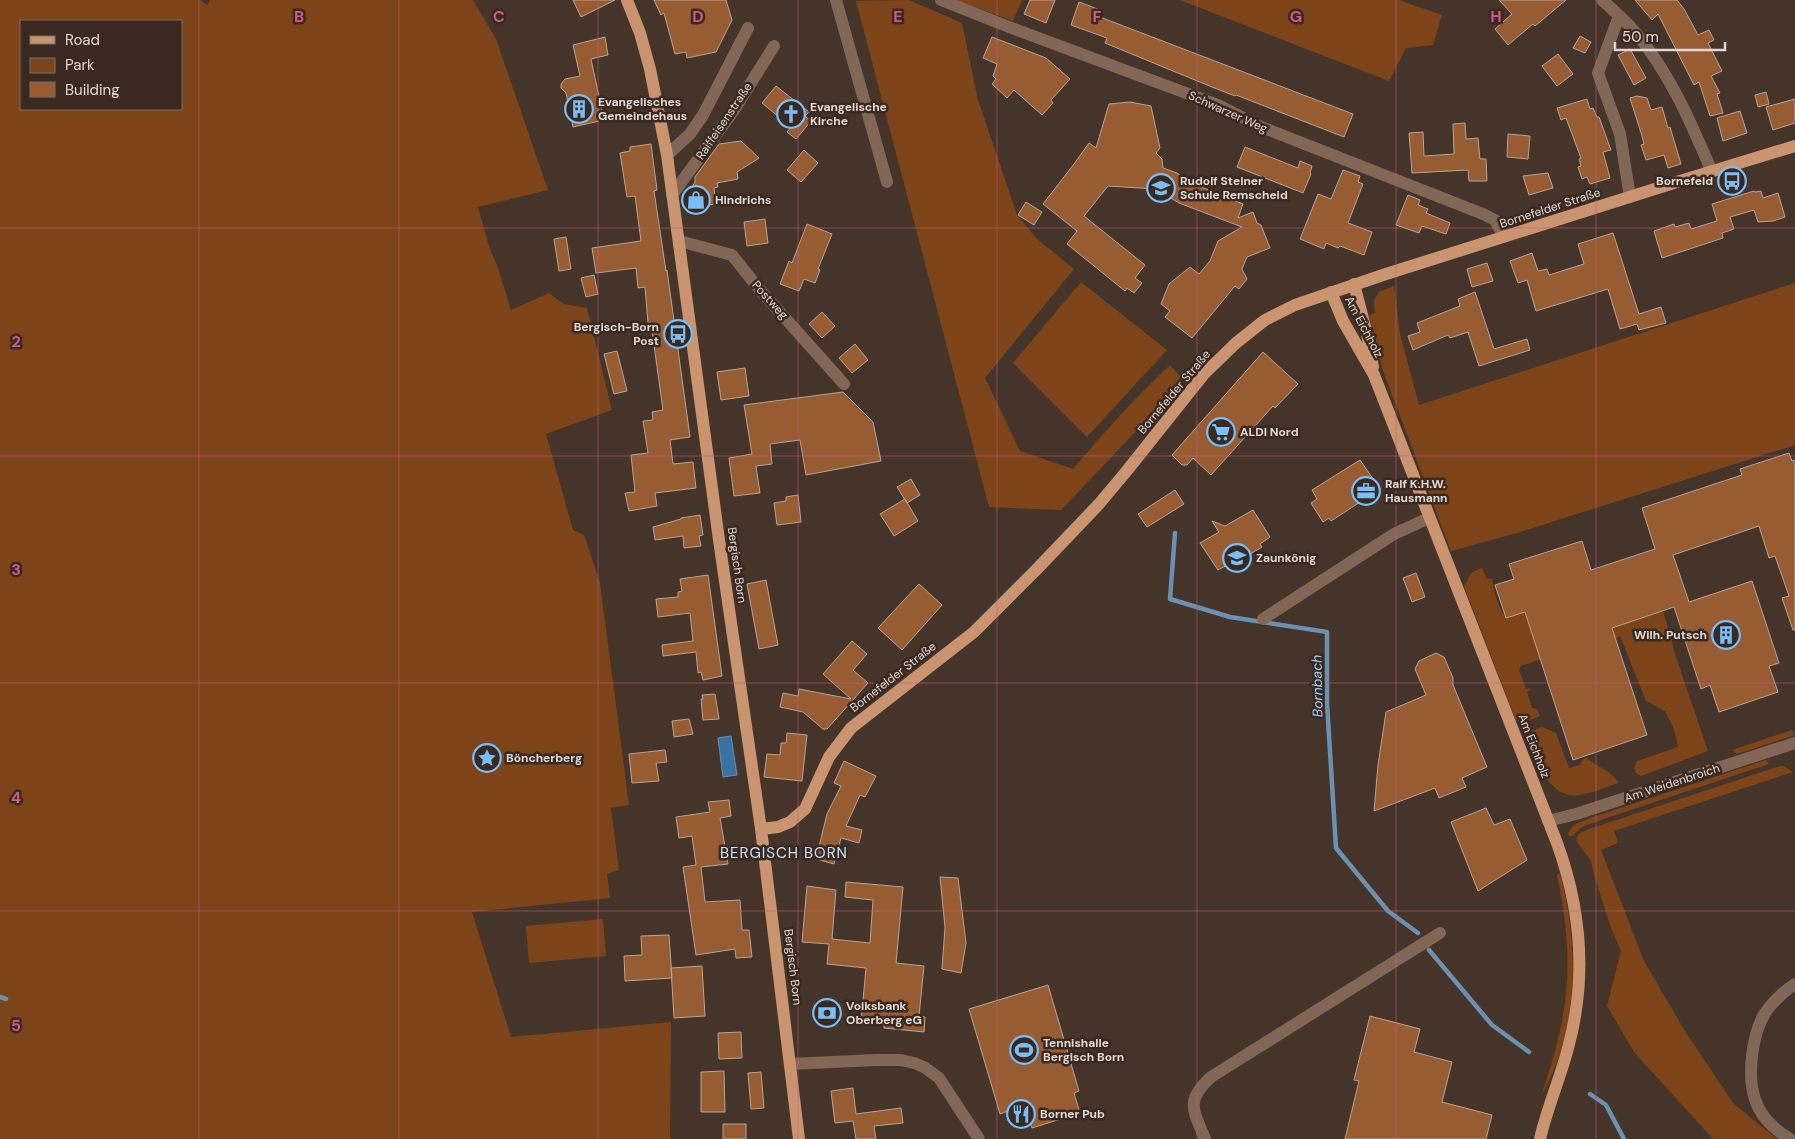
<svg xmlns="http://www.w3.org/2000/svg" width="1795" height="1139" viewBox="0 0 1795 1139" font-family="'DM Sans',sans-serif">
<rect width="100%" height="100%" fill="#443429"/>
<path fill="#7d441a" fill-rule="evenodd" d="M0,0H200L207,5L210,0H473L496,39L548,190L478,207L489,246L498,268L511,310L549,293L564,304L587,308L612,410L546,434L573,530L584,535L600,583L629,805L611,808L619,870L607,874L610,898L472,912L511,1037L671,1022L670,1139H0ZM21,21H181V109H21Z
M909,0L962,23L978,100L1017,215L1037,239L1074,269L985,378L1020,451L1073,469C1104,433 1135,397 1170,365L1184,381L1061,510L989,507L856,1Z
M956,0H1022L1013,21Z
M1180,0H1399L1442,15L1433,45L1406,48L1389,81Z
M1081,282L1167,350L1087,437L1013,363Z
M1795,283V445L1517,533L1451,551L1383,371L1369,315L1375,313L1374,300L1379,292L1394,286L1400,334L1419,405Z
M1482,568L1487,579L1492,578C1494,593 1497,605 1506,618L1525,612L1538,652L1663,611L1677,660L1708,751L1641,776L1636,773L1634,768L1637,761L1678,747L1674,729L1665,711L1646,701L1620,636L1615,640L1564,651L1521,666L1519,670L1526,689L1530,688V690L1527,692L1532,708L1537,709L1540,716L1523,723L1519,722L1515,718L1464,586L1472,572Z
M1542,727L1556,733L1569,768L1580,765L1583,759L1586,758L1611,774L1618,781V783C1606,787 1593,793 1580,795C1549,800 1537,761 1528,739L1527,733Z
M1792,730L1795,735L1737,754L1732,750Z
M1766,760L1769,764L1601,820L1582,827L1572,836H1569L1568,833L1574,825L1590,818Z
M1783,766L1793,772L1614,831L1618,843L1601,850L1644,961L1685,1031L1734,1104L1777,1139H1713L1634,1052L1607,1006L1621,951L1611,928L1595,878L1591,861L1577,842L1576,838L1580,833L1586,830L1777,767Z
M1560,873C1579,946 1580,1029 1541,1096C1570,1013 1575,961 1557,875Z
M603,919L606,956L529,963L526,926Z"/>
<path fill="#3872a2" stroke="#6b90b0" d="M731,736L737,775L723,777L718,738Z"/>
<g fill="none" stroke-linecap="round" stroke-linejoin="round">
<path stroke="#6b90b0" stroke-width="4.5" d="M1175,533L1170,599L1230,617L1327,632V703L1336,848L1388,911L1418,933
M1429,950L1492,1025L1529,1052
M0,997L6,999
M1590,1094L1606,1105L1624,1139"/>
</g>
<path fill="#985c33" stroke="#b8a498" d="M573,0H615L581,17Z
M654,0H726L732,20L716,52L687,58L686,52L675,54L664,13L661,15Z
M1030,0H1055L1046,23L1024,14Z
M1499,0H1566L1535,26L1533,24L1508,45L1495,29L1512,14Z
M1635,0H1677L1684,9L1698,35L1709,30L1714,40L1708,43L1722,71L1711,76L1720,93L1717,94L1723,113L1710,116L1699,82L1694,85L1658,14L1652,20Z
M1079,2L1103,11L1100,17L1353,114L1344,137L1236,95L1235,96L1212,87L1105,43L1107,38L1071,25Z
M1580,36L1591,42L1585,53L1573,48Z
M605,37L608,55L591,59L604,120L573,127L566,93L561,88V84L565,79L580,76L573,45Z
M992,37L1046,58L1070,79L1051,100L1053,103L1042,115L1014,90L1007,98L992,84L996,79L993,76L997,64L983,58Z
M1630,49L1646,78L1634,85L1618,55Z
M1558,54L1573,74L1557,86L1542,66Z
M776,86L809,112L805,116L811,121L796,139L787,132L791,127L762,103Z
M1766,92L1769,104L1758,107L1755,95Z
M1637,96L1647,98L1651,110L1662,107L1668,128L1670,127L1681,164L1668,168L1664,155L1646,160L1641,145L1644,144L1642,136L1630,98Z
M1587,99L1590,109L1593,108L1597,117H1599L1611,150L1603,152L1610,178L1590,184L1587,177L1582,179L1578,167L1581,166L1579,159L1581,158L1566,118L1561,120L1557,108Z
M1795,99V123L1773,130L1766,107Z
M1130,102L1151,106L1160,148L1156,153L1162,159L1163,168L1177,173L1189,182L1243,204L1238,218L1253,212L1257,223L1261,225L1270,248L1247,257L1242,269L1247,279L1239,289L1235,286L1192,338L1165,317L1170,311L1161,304L1169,284L1190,267L1199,274L1210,261L1218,241L1242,227L1179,203L1156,189L1108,186L1084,216L1145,265L1135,278L1142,283L1134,293L1127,288L1125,291L1067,244L1077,231L1043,204L1074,164L1089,143L1096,148L1109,104Z
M1740,111L1747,133L1723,141L1717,118Z
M1465,123L1466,139L1478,138L1480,159H1486L1487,181H1469L1468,170L1412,173L1409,133L1423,132L1424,156L1454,154L1453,124Z
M1508,134L1530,136L1528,159L1507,157Z
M741,141L759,158L737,172L738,179L717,183L718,187L714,188L716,204L694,207L692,187L695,182V177L719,144Z
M651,144L657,190L654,191L666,271L667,270L690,437L670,440L673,464L693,462L696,488L655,493L657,506L629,511L625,493L635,492L631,455L648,453L643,421L653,420L652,412L663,410L651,323H648L645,287L638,288L636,268L596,273L592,248L641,241L635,196L627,197L620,153L630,151V147Z
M1245,147L1298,168L1300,161L1312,166L1310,173L1311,174L1303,193L1237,167Z
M804,150L818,163L801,182L787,170Z
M1343,170L1360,176L1358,182L1363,184L1348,223L1372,232L1364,255L1340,246L1338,248L1326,243L1324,249L1300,239L1318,194L1331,199Z
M1548,173L1553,188L1529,195L1523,176Z
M1754,191L1755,192L1761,191L1763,198L1778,193L1785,217L1773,221L1758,222L1754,210L1730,217L1734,229L1722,233L1723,238L1662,258L1654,231L1674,224L1675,227L1689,223L1691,229L1717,221L1712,204Z
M1408,195L1420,200L1418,205L1428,209L1426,213L1450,223L1446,234L1422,226L1419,233L1396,225Z
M1026,202L1042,212L1034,225L1018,215Z
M765,219L768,243L747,246L744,222Z
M807,224L832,234L818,269L820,270L815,283L804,279L799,291L780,284L789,261L792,263Z
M1613,233L1639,314L1661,307L1666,323L1639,330L1637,324L1620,329L1608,289L1536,311L1527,280L1518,283L1510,261L1532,253L1538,271L1547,269L1549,275L1584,264L1578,244Z
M566,237L571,269L559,271L554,239Z
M1487,263L1493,281L1472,287L1467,269Z
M594,275L598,294L586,297L581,278Z
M1475,292L1494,349L1527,339L1530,350L1479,366L1468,332L1450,338L1448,335L1413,350L1408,336L1420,332L1417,323L1460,306L1458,299Z
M822,312L835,326L822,338L809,324Z
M855,344L868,360L852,373L839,358Z
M617,351L627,391L614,394L604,354Z
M1263,352L1298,384L1275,408L1273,406L1211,475L1193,458L1187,465H1182L1172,455Z
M745,368L749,396L721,400L717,372Z
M843,392L873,422L881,461L806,475L800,440L770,444L772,464L756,466L760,493L734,496L729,458L752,454L744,405Z
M1789,453L1792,461L1795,460V630H1793L1782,598L1789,596L1775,556L1769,558L1759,526L1673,555L1689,602L1752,581L1779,663L1769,666L1778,692L1719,712L1710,685L1701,689L1674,607L1612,628L1647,735L1573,760L1525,612L1506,618L1495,585L1514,579L1509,564L1582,541L1591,570L1655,549L1642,508L1742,475L1740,469Z
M1360,460L1380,489L1331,521L1329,518L1323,522L1311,503L1317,499L1312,490Z
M911,479L920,495L907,503L897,487Z
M1175,490L1184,504L1147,527L1138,514Z
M798,495L801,522L777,525L774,503L786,501V497Z
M905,499L918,521L894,536L880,514Z
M1253,510L1270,537L1260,544L1262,547L1230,566L1229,564L1218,570L1200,543L1219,532L1212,521L1225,526Z
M700,515L703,535L699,536L701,546L684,548L683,536L655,540L653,527L681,519V518Z
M1416,573L1425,597L1412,602L1403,578Z
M708,575L722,676L703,680L701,672L698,673L696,652L663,656L662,645L693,641L690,613L658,617L656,599L678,597V592L682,591L680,579Z
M766,580L778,645L759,649L747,584Z
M919,584L942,605L902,650L878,628Z
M852,641L867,654L853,670L868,683L827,729H823L803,712L780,707L783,693L798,696L799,689L851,699L823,674Z
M1436,653L1444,657L1453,678V685L1487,767L1462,778L1466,787L1439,798L1435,788L1374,811L1378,765L1386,712L1426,695L1415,669L1419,661Z
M715,694L719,719L703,720L701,699H703L702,695Z
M689,719L693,734L674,737L672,721Z
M787,733L807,735L802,781L764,777L767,754L780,755L781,743H786Z
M665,750L667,762L656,763L659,781L632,783L629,754Z
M844,761L876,776L865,797L860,795L846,826L862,830L859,843L841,838L834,864L816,859L827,814L841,786L834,783Z
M729,800L731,816L720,818L728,864L701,867L705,902L740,900L742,930H749L752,957L736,958L735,949L696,955L683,867L696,865L692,836L679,838L676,817L710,812L708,802Z
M1486,808L1494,825L1510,819L1527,860L1478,891L1451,822Z
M940,877L958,878L966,943L961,973L942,969L945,927Z
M846,882L903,887L896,963L924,966L919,1016L925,1017L924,1032L884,1028V1024L861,1022L866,968L827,964L829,944L802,942L807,886L836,890L832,939L870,943L873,900L845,897Z
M669,935L672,978L625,981L624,956L642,955L641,936Z
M702,966L705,1016L674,1018L671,968Z
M1048,985L1079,1091L1074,1093L1080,1113L1032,1128L1029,1120L1012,1125L1008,1111L1000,1114L969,1009Z
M1370,1016L1420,1029L1414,1052L1452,1062L1442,1102L1492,1115L1486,1139H1345L1359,1081L1354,1080Z
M741,1032L742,1058L719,1059L718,1033Z
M724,1071L725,1112H701V1072Z
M761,1072L764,1108L751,1109L748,1073Z
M853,1088L856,1114L901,1108L903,1123L874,1126L876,1139H856L853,1121L835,1123L831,1091Z
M723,1124H746V1139H723Z"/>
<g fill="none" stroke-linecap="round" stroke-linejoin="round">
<path stroke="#826756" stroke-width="12" d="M836,0L887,182
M941,0L1009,27L1218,105L1259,126L1483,214L1495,220L1504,237
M1602,0C1613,10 1625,20 1635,32C1670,73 1691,123 1712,172
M1619,16L1598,73L1620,134L1630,197
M667,155L690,134L703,115L748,28
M672,195L734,110L774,46
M679,241L732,255L760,290L844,384
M1263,619L1394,534L1429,518
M1548,821L1576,814L1795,743
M790,1064L876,1060H901L914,1063L924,1067L939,1078L979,1139
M1205,1139C1193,1109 1185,1101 1211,1077L1440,933
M1790,1139C1775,1130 1760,1116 1755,1099C1747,1076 1752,1034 1765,1013C1773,1001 1783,992 1795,984"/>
<path stroke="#ca9471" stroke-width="12" d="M627,0L640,33L650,69L667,155L719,540L761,829L799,1139
M1354,284L1367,334L1373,367
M1331,292L1343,321L1374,375L1557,843C1581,909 1587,979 1568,1048C1560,1079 1547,1108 1540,1139
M761,829L778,827L790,822L805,809L829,757L851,728L974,632L1036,570L1099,504L1125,473L1204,374L1236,343L1265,320L1295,305L1386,274L1680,181L1795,146"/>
</g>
<path fill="none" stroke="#cd5b84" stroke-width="1" stroke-opacity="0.55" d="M199,0V1139M399,0V1139M598,0V1139M798,0V1139M997,0V1139M1197,0V1139M1396,0V1139M1596,0V1139M0,228H1795M0,456H1795M0,683H1795M0,911H1795"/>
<defs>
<symbol id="building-ring" viewBox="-11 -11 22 22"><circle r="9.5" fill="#392920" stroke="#7abef8" stroke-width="1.5"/><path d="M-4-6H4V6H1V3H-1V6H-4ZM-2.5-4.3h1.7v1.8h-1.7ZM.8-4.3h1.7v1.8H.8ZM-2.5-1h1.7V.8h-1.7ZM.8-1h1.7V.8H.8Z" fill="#7abef8"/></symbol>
<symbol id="church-ring" viewBox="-11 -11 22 22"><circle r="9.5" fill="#392920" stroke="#7abef8" stroke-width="1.5"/><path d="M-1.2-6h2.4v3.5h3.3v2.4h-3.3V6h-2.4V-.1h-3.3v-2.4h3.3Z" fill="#7abef8"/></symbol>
<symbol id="bus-ring" viewBox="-11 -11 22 22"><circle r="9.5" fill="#392920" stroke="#7abef8" stroke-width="1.5"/><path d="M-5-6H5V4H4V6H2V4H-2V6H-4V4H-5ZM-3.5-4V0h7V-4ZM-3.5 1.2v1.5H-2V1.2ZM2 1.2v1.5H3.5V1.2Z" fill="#7abef8"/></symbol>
<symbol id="school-ring" viewBox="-11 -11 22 22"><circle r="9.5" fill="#392920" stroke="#7abef8" stroke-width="1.5"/><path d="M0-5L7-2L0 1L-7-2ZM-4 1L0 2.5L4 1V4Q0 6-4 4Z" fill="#7abef8"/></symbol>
<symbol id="shop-ring" viewBox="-11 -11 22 22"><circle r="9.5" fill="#392920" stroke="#7abef8" stroke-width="1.5"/><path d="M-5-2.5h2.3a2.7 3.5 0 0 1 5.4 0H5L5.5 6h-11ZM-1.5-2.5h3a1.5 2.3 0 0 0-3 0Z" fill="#7abef8"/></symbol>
<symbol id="supermarket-ring" viewBox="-11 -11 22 22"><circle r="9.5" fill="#392920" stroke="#7abef8" stroke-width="1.5"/><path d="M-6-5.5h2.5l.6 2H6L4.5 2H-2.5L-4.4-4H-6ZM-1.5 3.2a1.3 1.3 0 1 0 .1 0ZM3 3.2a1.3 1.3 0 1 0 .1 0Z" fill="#7abef8"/></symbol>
<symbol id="office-ring" viewBox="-11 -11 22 22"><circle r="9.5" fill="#392920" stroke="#7abef8" stroke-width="1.5"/><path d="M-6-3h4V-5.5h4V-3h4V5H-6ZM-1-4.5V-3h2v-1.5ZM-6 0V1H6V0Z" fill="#7abef8"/></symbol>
<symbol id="sight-ring" viewBox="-11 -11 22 22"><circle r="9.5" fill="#392920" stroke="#7abef8" stroke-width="1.5"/><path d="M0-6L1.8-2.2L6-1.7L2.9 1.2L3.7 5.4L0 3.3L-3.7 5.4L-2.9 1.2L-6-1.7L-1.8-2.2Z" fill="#7abef8"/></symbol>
<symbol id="bank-ring" viewBox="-11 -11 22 22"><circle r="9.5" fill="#392920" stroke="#7abef8" stroke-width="1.5"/><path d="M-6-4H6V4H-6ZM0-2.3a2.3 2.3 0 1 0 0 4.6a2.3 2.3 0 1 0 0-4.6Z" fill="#7abef8"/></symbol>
<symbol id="stadium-ring" viewBox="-11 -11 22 22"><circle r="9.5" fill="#392920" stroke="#7abef8" stroke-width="1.5"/><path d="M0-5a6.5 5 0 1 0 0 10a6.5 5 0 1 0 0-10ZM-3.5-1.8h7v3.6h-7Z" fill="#7abef8"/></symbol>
<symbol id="restaurant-ring" viewBox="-11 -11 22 22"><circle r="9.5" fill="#392920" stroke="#7abef8" stroke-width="1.5"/><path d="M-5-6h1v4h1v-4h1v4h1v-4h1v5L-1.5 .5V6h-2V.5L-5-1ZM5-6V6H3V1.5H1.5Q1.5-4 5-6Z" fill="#7abef8"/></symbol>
</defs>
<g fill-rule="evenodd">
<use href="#building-ring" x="563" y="93" width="32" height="32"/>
<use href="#church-ring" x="775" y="98" width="32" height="32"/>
<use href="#bus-ring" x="1716" y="165" width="32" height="32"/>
<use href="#school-ring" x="1145" y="172" width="32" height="32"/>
<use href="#shop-ring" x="680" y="184" width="32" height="32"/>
<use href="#bus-ring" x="662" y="318" width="32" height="32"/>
<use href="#supermarket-ring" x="1205" y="416" width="32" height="32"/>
<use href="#office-ring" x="1350" y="475" width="32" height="32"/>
<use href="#school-ring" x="1221" y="542" width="32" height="32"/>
<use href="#building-ring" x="1710" y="619" width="32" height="32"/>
<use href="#sight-ring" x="471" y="742" width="32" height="32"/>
<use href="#bank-ring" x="811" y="997" width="32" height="32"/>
<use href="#stadium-ring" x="1008" y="1034" width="32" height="32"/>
<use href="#restaurant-ring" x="1005" y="1098" width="32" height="32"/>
</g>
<g text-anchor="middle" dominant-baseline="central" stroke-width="5" stroke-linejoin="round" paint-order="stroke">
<g font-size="12" font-weight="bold" fill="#e2d7d1" stroke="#392920" text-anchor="start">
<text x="598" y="102">Evangelisches<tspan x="598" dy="14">Gemeindehaus</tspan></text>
<text x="810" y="107">Evangelische<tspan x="810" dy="14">Kirche</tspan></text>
<text x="1180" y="181">Rudolf Steiner<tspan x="1180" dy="14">Schule Remscheid</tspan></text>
<text x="1713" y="181" text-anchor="end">Bornefeld</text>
<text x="715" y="200">Hindrichs</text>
<text x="659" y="327" text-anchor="end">Bergisch-Born<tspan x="659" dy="14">Post</tspan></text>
<text x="1240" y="432">ALDI Nord</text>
<text x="1385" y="484">Ralf K.H.W.<tspan x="1385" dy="14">Hausmann</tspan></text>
<text x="1256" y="558">Zaunkönig</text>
<text x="1707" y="635" text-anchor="end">Wilh. Putsch</text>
<text x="506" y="758">Böncherberg</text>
<text x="846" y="1006">Volksbank<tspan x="846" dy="14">Oberberg eG</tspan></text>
<text x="1043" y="1043">Tennishalle<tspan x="1043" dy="14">Bergisch Born</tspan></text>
<text x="1040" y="1114">Borner Pub</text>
</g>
<g font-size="12" fill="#e2d7d1" stroke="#392920">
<text transform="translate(1228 112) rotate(24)">Schwarzer Weg</text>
<text transform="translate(724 121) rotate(-56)">Raiffeisenstraße</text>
<text transform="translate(1550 208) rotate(-18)">Bornefelder Straße</text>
<text transform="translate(770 300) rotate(48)">Postweg</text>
<text transform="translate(1364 327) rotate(62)">Am Eichholz</text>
<text transform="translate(1174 392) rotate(-50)">Bornefelder Straße</text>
<text transform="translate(737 565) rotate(82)">Bergisch Born</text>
<text transform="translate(893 677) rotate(-38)">Bornefelder Straße</text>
<text transform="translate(1534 746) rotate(69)">Am Eichholz</text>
<text transform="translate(1672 783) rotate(-18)">Am Weidenbroich</text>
<text transform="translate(793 967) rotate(83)">Bergisch Born</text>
</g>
<g font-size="14" font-style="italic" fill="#a1d0f9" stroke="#392920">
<text transform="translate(1317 686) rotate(-91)">Bornbach</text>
</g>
<g font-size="15" letter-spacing="1" fill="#c9e2f8" stroke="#392920">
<text x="784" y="853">BERGISCH BORN</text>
</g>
</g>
<g font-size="16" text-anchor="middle" font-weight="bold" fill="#cd5b84" stroke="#392920" stroke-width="5" stroke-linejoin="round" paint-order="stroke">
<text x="299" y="22">B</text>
<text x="499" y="22">C</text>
<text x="698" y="22">D</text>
<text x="898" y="22">E</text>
<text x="1097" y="22">F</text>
<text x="1296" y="22">G</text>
<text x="1496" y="22">H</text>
<text x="16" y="347">2</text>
<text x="16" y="575">3</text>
<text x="16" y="803">4</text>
<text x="16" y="1031">5</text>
</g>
<rect x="20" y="20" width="162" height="90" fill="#392920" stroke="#7d6f67"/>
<rect x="30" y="36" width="25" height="8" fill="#ca9471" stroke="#7d6f67"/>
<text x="65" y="45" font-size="15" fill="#e2d7d1">Road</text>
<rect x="30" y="58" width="25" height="15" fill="#7d441a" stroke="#7d6f67"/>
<text x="65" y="70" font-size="15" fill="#e2d7d1">Park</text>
<rect x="30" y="82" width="25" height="15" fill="#985c33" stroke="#7d6f67"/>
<text x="65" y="95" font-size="15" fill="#e2d7d1">Building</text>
<path d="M1615 42v8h110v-8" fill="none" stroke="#e2d7d1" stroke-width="2.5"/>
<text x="1622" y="42" font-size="15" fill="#e2d7d1" stroke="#392920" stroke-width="4" paint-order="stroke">50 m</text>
</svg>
